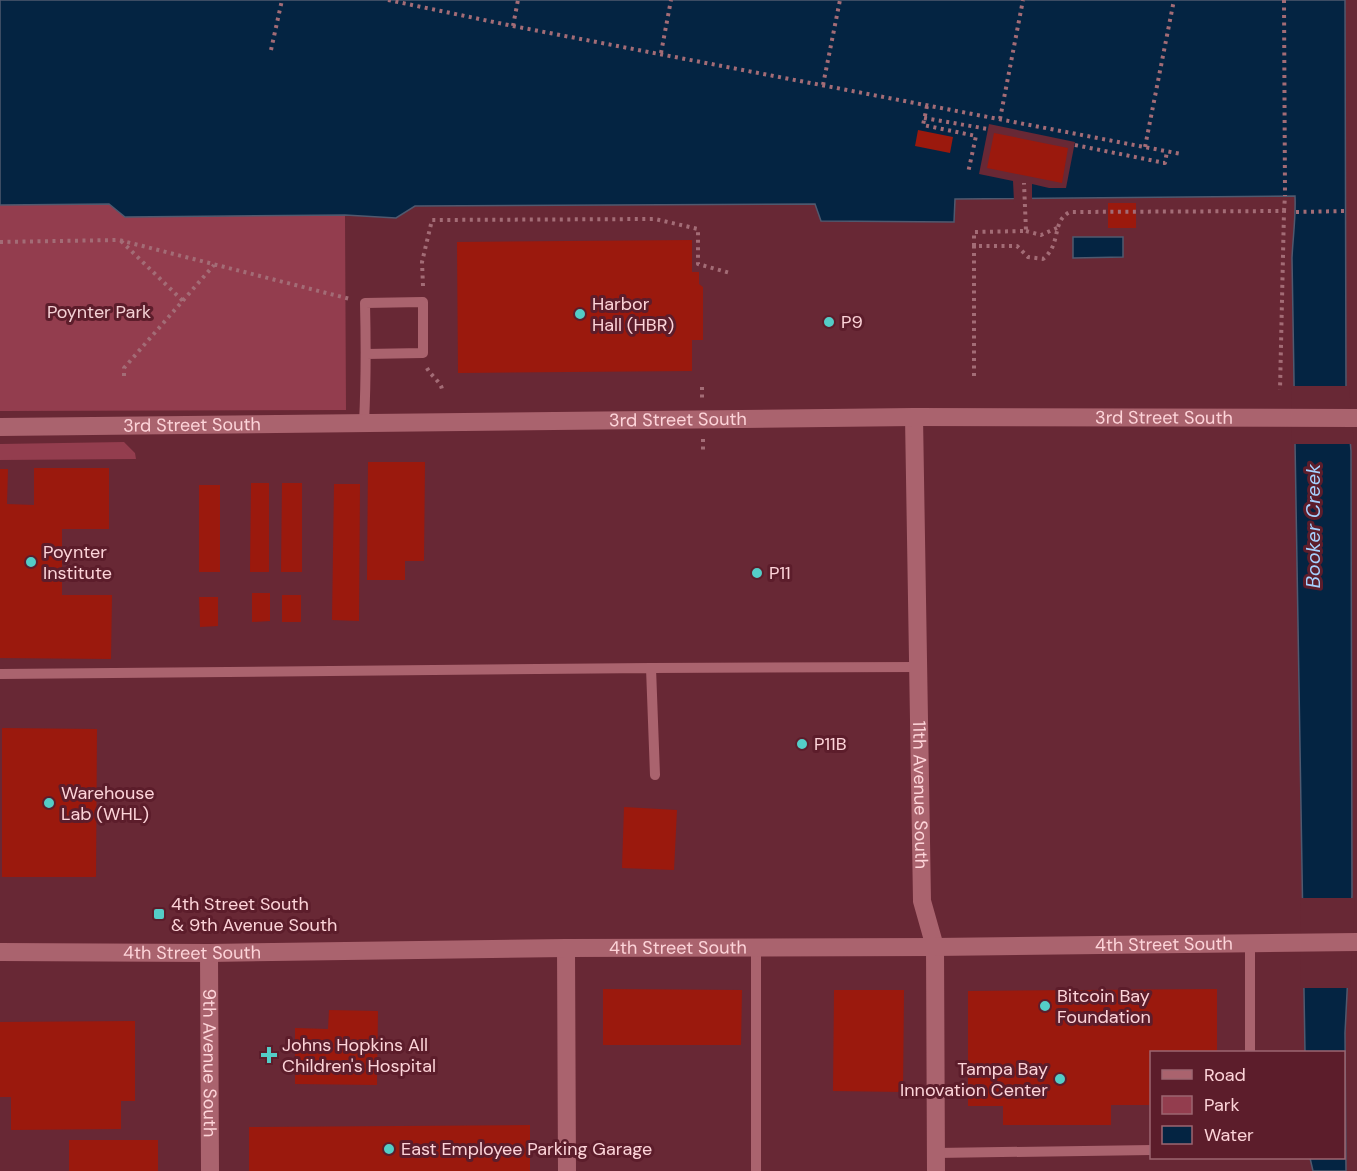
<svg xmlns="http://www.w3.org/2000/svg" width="1357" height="1171" viewBox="0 0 1357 1171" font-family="'DM Sans',sans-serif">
<rect width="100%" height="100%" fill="#682835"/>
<path fill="#933d4e" d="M109,204L125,217L345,215L346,410L0,411V205Z
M124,442L135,453L136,459L0,460V444Z"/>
<path fill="#042442" stroke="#4f596f" stroke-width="1.5" d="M0,0H1345L1346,392L1351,451L1352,895L1345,1033L1346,1171H1313L1310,1158H1344V1052H1305L1292,258C1293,236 1296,217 1295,196L955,199L954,222L821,221L815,204L415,206L396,218L345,215L125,217L109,204L0,205Z
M1073,237H1123V257L1073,258Z"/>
<path fill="#682835" d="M989,124L1075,142L1066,188H1049L1032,184V202H1014L1013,181L979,174Z
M1291,386H1349L1354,444H1292Z
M1300,898H1355L1350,988H1301Z"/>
<path fill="#9b190d" d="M918,130L953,137L950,153L915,146Z
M994,133L1068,148L1062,183L987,168Z
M1108,203H1136V228H1108Z
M692,240V272H699V284L703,287V340H692V371L458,373L457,242Z
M368,462H425L424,561H405V580H367Z
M34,468H109V529H62V595H112L111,659L0,658V469H8L7,504L34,505Z
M251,483H269V572H250Z
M282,483H302V572H281Z
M334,484H360L359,621L332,620Z
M199,485H220V572H199Z
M252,593H270V621L252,622Z
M282,595H301V622H282Z
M199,597H218V626L200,627Z
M2,728L97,729L96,877H2Z
M624,807L677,810L674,870L622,868Z
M603,989L742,990L741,1045H603Z
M1217,989V1052H1152V1105H1111V1125H1003V1106H968V991Z
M834,990H904L903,1092L833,1091Z
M329,1010L378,1011L377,1085L295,1084V1028L328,1029Z
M135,1021V1101H121V1129L11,1130V1097H0V1022Z
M530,1125V1171H249V1127Z
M69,1140H158V1171H69Z"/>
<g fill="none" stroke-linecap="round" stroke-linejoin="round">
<path stroke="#a36c76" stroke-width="4" stroke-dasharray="3 4.5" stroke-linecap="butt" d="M388,0L513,26L1181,154
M1284,0L1285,196
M513,26L518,0
M271,50L282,0
M661,53L671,0
M823,85L840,0
M927,106L923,125L976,136L968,173
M924,118L988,129
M1000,119L1023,0
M1075,145L1165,163
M1145,147L1174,0
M1163,163H1165L1167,151
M1284,211L1285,196
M1296,212L1346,211
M1026,231L1041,235L1057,228
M121,241L183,301
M0,242L119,240L350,299
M974,246V232L1026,231L1024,183
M423,286L422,262L432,220L655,219L698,229V264L730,273
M427,368C431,376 440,381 442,389
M124,376V368L214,265
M974,376V246H1017L1028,257L1043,259C1062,244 1051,221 1070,212L1284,211L1280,390
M702,387V399
M703,439V453"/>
<path stroke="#aa636e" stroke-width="10" d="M364,423C366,383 366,343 365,303L423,302V353L366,354
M651,668L919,667
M0,674L651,668L655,775
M756,947V1171
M1250,1052V943
M936,1153L1152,1150"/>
<g stroke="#aa636e" stroke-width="18">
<path id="s1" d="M914,417L922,901L935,947L936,1171"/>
<path d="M566,948L567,1171"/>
<path id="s2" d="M209,953L210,1171"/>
</g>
<g stroke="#aa636e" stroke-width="18">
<path id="s3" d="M0,427L914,417L1357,418"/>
<path id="s4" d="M0,952L209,953L566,948L935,947L1357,942"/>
</g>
</g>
<g fill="#54cdc7" stroke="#5c1d2b" stroke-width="2">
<circle cx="580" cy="314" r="6"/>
<circle cx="829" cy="322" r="6"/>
<circle cx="31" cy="562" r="6"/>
<circle cx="757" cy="573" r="6"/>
<circle cx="802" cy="744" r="6"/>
<circle cx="49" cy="803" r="6"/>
<rect x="153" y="908" width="12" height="12" rx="3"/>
<circle cx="1045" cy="1006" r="6"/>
<path d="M266 1046h6v6h6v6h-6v6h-6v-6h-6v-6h6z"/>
<circle cx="1060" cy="1079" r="6"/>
<circle cx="389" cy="1149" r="6"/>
</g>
<g text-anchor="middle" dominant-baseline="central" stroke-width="6" stroke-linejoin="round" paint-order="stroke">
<g font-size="18" fill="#fdd4d9" stroke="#5c1d2b" text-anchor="start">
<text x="592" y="304">Harbor<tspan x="592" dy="21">Hall (HBR)</tspan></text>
<text x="841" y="322">P9</text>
<text x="43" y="552">Poynter<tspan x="43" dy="21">Institute</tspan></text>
<text x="769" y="573">P11</text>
<text x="814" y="744">P11B</text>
<text x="61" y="793">Warehouse<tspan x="61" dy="21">Lab (WHL)</tspan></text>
<text x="171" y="904">4th Street South<tspan x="171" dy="21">&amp; 9th Avenue South</tspan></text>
<text x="1057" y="996">Bitcoin Bay<tspan x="1057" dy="21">Foundation</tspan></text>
<text x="282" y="1045">Johns Hopkins All<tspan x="282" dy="21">Children's Hospital</tspan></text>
<text x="1048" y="1069" text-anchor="end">Tampa Bay<tspan x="1048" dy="21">Innovation Center</tspan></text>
<text x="401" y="1149">East Employee Parking Garage</text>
</g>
<g font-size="18" fill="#f4d1d5" stroke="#5c1d2b">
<text x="99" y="312">Poynter Park</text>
</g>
<g font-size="18" fill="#fdd4d9" stroke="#5c1d2b">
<text stroke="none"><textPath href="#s3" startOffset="1164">3rd Street South</textPath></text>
<text stroke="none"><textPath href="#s3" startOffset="678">3rd Street South</textPath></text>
<text stroke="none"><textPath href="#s3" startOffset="192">3rd Street South</textPath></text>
<text stroke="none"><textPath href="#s1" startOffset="378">11th Avenue South</textPath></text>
<text stroke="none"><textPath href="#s4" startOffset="1164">4th Street South</textPath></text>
<text stroke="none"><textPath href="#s4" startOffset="678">4th Street South</textPath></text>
<text stroke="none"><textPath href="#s4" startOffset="192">4th Street South</textPath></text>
<text stroke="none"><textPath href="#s2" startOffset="110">9th Avenue South</textPath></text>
</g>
<g font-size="20" font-style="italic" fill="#a6d1fe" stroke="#5c1d2b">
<text transform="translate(1313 526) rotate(-90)">Booker Creek</text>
</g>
</g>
<rect x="1150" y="1051" width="195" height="108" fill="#5c1d2b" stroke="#9c6671" stroke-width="1.5"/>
<rect x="1162" y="1070" width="30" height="9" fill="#aa636e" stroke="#9c6671" stroke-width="1.5"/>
<text x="1204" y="1081" font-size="18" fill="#fdd4d9">Road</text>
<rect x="1162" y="1096" width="30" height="18" fill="#933d4e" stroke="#9c6671" stroke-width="1.5"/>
<text x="1204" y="1111" font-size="18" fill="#fdd4d9">Park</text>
<rect x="1162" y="1126" width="30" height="18" fill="#042442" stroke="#9c6671" stroke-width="1.5"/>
<text x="1204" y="1141" font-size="18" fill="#fdd4d9">Water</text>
</svg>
